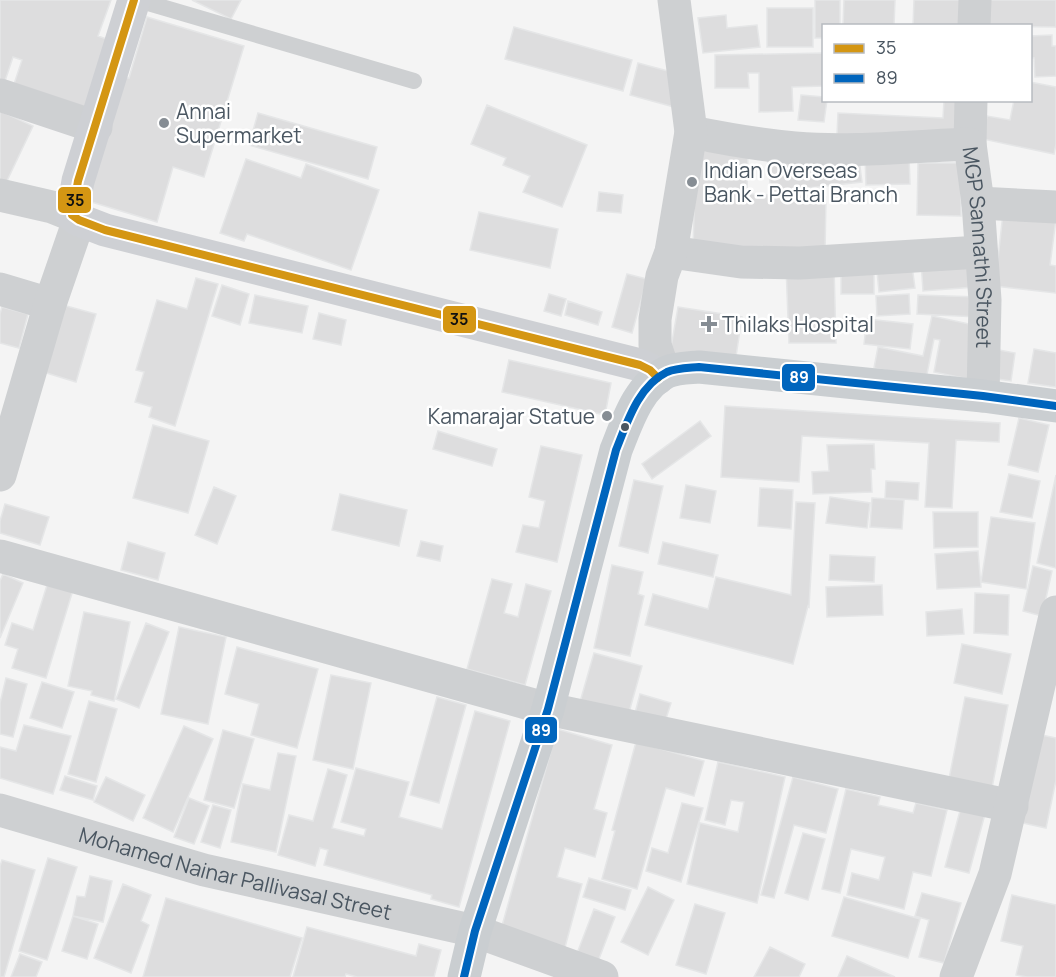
<svg xmlns="http://www.w3.org/2000/svg" width="1056" height="977" viewBox="0 0 1056 977" font-family="Manrope,sans-serif">
<rect width="100%" height="100%" fill="#f4f4f4"/>
<path fill="#ddddde" stroke="#e5e6e7" stroke-width="1.5" d="M0,0H111L98,36L115,42L91,113L13,87L22,60L13,57L3,87L0,86Z
M192,0H241L231,19Z
M815,0H840V26H824V38H815Z
M844,0H895L894,26H843Z
M914,0H969L968,26H913Z
M984,0H1056V27L984,26Z
M767,8H813V47H767Z
M726,15L727,28L757,25L760,47L703,53L698,18Z
M147,17L244,46L204,177L173,167L157,222L85,200L122,76L129,78Z
M514,27L632,60L623,91L505,59Z
M1052,35V46H1056V76L1035,77L1034,58H1030V36Z
M824,53V86L792,87L793,111L759,112V73H748L749,88H715V55Z
M638,63L683,75L674,107L630,95Z
M1030,82L1056,87V144L1054,154L983,139L987,116L1010,120L1014,100H1030Z
M801,95L824,97V100H827L824,122L798,120Z
M944,100H965L963,142L837,135L838,113L943,118Z
M487,105L587,145L562,207L523,192L530,176L503,165L506,158L471,144Z
M0,111L33,126L5,185L0,183Z
M258,113L377,147L368,179L249,145Z
M696,151L748,152L747,194L826,197L825,253L693,249Z
M909,155L910,184L866,185L865,156Z
M767,156L859,159L862,182L771,192Z
M246,159L301,178L306,164L379,190L351,270L247,234L244,241L220,233Z
M918,163H961V216L917,215Z
M599,192L623,195L621,213L597,211Z
M479,212L558,229L550,268L470,250Z
M1003,213L1056,219L1050,265L1056,266V293L995,286Z
M911,258L915,288L879,292L876,261Z
M972,258L975,287L923,291L921,262Z
M874,263V294H841V264Z
M834,266L836,343H789L786,267Z
M627,274L647,279L632,333L612,327Z
M196,278L218,284L175,426L149,417L152,407L135,402L144,372L136,370L157,300L187,309Z
M222,285L249,294L240,325L212,316Z
M549,294L566,299L561,316L544,311Z
M909,294L910,314L877,316L876,296Z
M255,295L308,306L302,333L249,323Z
M918,295L979,297L978,317L917,314Z
M568,301L602,312L598,325L565,315Z
M59,304L96,314L76,382L40,371Z
M2,307L28,314L19,348L0,343V314Z
M678,307L742,317L735,363L670,353Z
M319,313L346,320L341,345L313,339Z
M932,316L983,327L973,380L934,372L940,340L934,339L926,379L874,368L878,347L923,356Z
M867,319L913,324L910,349L864,344Z
M994,349L1015,353L1011,381L990,378Z
M1034,349L1056,353V387L1028,383Z
M509,360L611,383L605,415L502,392Z
M725,406L1000,423L999,442L956,440L952,508L925,507L929,443L802,436L799,482L721,477Z
M1019,418L1049,425L1038,472L1008,465Z
M700,421L711,436L652,479L642,464Z
M153,425L209,441L188,513L133,498Z
M438,431L497,449L492,466L433,449Z
M874,444L875,469H871L872,492L813,494L812,472L829,471L827,445Z
M541,446L582,455L557,562L516,552L523,525L539,528L545,501L529,497Z
M1009,474L1040,481L1032,518L1000,512Z
M1056,475V568L1037,563Z
M634,480L663,486L648,553L619,546Z
M886,481L919,483L918,500L885,498Z
M686,485L716,491L710,523L680,518Z
M214,487L236,496L217,544L195,535Z
M760,488L793,490L791,529L758,526Z
M340,494L407,510L399,546L332,530Z
M830,497L870,503L867,528L826,523Z
M872,498L904,500L902,529L870,527Z
M796,502L815,503L809,607L808,606L793,664L645,625L653,594L708,609L716,577L791,595Z
M5,504L49,517L40,545L0,533V521Z
M933,512H978V547L934,548Z
M991,517L1035,523L1026,589L981,582Z
M421,541L443,546L440,561L417,556Z
M128,542L165,553L158,580L121,570Z
M663,542L718,555L713,577L658,564Z
M978,551L981,587L937,589L935,554Z
M830,555L875,557L874,582L829,580Z
M612,565L643,572L638,594L644,596L630,656L594,648Z
M1033,566L1052,571L1042,616L1023,611Z
M3,574L23,583L0,638V581Z
M492,579L512,584L504,613L518,617L526,584L551,591L525,685L467,669Z
M48,582L73,590L46,678L12,668L18,649L5,645L12,623L33,630Z
M882,585L883,615L827,617L826,587Z
M975,593L1009,595L1008,635L974,633Z
M962,609L964,634L927,636L926,612Z
M84,612L130,622L114,701L91,695L92,691L68,686Z
M146,623L169,632L139,708L116,699Z
M179,627L226,637L208,724L161,714Z
M962,644L1011,654L1002,694L954,683Z
M237,647L318,669L297,748L251,735L259,704L225,694Z
M594,653L642,666L628,716L580,702Z
M331,675L371,683L353,769L313,760Z
M6,678L27,684L13,737L0,734V703Z
M42,682L74,692L62,728L30,718Z
M640,694L671,703L664,725L634,717Z
M437,697L466,705L439,803L410,795Z
M965,697L1008,705L992,788L949,779Z
M89,701L117,709L96,782L68,774Z
M475,711L510,721L459,907L431,899L432,895L324,865L328,850L320,848L315,866L278,855L289,815L313,821L328,769L347,775L332,828L364,836L366,829L341,822L356,768L409,782L399,817L442,829Z
M24,725L71,736L53,794L0,778V747L16,751Z
M184,726L213,739L173,832L143,818Z
M557,729L612,745L594,809L607,813L595,857L565,848L557,877L582,884L564,951L500,933Z
M223,730L254,739L234,808L204,800Z
M1037,734L1056,738V780L1046,828L1018,822Z
M636,742L704,761L694,796L666,788L637,889L602,879L615,831L612,830Z
M278,753L296,756L276,852L231,842L243,784L270,790Z
M718,762L785,777L757,903L687,884L700,823L738,832L744,802L731,800L725,825L705,820Z
M65,776L97,786L93,800L60,790Z
M106,777L145,795L133,821L94,802Z
M793,777L838,789L826,833L794,825L774,898L761,895Z
M846,789L880,797L878,805L913,813L916,803L947,810L931,876L913,872L904,909L847,895L852,873L879,880L885,857L851,849L840,893L822,889Z
M189,798L209,806L194,844L174,837Z
M682,803L703,808L681,882L646,871L652,848L668,853Z
M213,805L231,810L220,848L201,842Z
M961,807L985,814L969,873L945,867Z
M803,833L825,839L808,900L785,893Z
M48,858L77,867L47,960L19,951Z
M2,860L35,870L4,977H0V866Z
M90,876L112,881L103,922L73,916L77,896L85,897Z
M589,878L631,890L625,910L583,897Z
M123,884L151,895L141,921L149,925L131,973L94,958Z
M648,887L674,900L648,955L621,942Z
M922,893L961,903L944,963L919,957L929,920L915,916Z
M1012,895L1056,905V977H1027L1016,975L1023,946L1001,941Z
M844,897L920,919L908,958L832,936Z
M166,898L302,938L290,977H143Z
M695,904L725,913L706,974L676,965Z
M594,909L615,917L597,964L576,956Z
M73,916L98,924L87,959L62,951Z
M307,927L416,956L419,944L441,950L434,977H357L346,974L345,977H293Z
M770,947L805,964L799,977H754Z
M20,954L42,962L36,977H11Z
M847,956L895,977H838Z"/>
<g fill="none" stroke-linecap="round" stroke-linejoin="round">
<path stroke="#ced0d2" stroke-width="16" d="M138,0L414,81"/>
<g stroke="#ced0d2" stroke-width="33">
<path d="M974,26L975,0"/>
<path d="M0,95L96,127"/>
<path id="s1" d="M971,100L970,144L978,203L985,300L983,396"/>
<path d="M691,132C726,139 760,145 795,148C853,153 912,146 970,144"/>
<path d="M0,195L52,207L72,215"/>
<path d="M978,203L1056,207"/>
<path d="M671,252L741,262L800,263L980,252"/>
<path d="M0,289L50,304"/>
<path d="M668,371L661,363L655,345V319L662,276L671,252L691,132L674,0"/>
<path d="M0,475L50,304L79,220"/>
<path d="M0,556L548,709L1012,806"/>
<path id="s2" d="M0,810L204,870L475,931L602,977"/>
<path d="M956,977L995,874L1056,612"/>
</g>
<path stroke="#ced0d4" stroke-width="33" d="M134,0L78,181L72,215L79,220L105,230L640,365L650,370L658,378"/>
<path stroke="#caced1" stroke-width="33" d="M464,977L475,931L548,709L616,450C627,423 638,386 667,372C676,368 689,368 699,367L983,396L1056,406"/>
<defs>
<path id="bus-1" d="M134,0L78,181L72,215L79,220L105,230L640,365L650,370L658,378"/>
<path id="bus-2" d="M464,977L475,931L548,709L616,450C627,423 638,386 667,372C676,368 689,368 699,367L983,396L1056,406"/>
</defs>
<use href="#bus-1" stroke="#fff" stroke-width="12"/>
<use href="#bus-2" stroke="#fff" stroke-width="12"/>
<use href="#bus-1" stroke="#d49613" stroke-width="8"/>
<use href="#bus-2" stroke="#0065bd" stroke-width="8"/>
</g>
<g fill="#868d94" stroke="#fff" stroke-width="2">
<circle cx="164" cy="123" r="6"/>
<circle cx="692" cy="182" r="6"/>
<path d="M706 315h6v6h6v6h-6v6h-6v-6h-6v-6h6z"/>
<circle cx="607" cy="416" r="6"/>
</g>
<circle fill="#4a5661" stroke="#fff" stroke-width="2" cx="625" cy="427" r="5"/>
<g text-anchor="middle" dominant-baseline="central" stroke-width="5" stroke-linejoin="round" paint-order="stroke">
<g font-size="21" fill="#4a5661" stroke="#fff" text-anchor="start">
<text x="176" y="111">Annai<tspan x="176" dy="24">Supermarket</tspan></text>
<text x="704" y="170">Indian Overseas<tspan x="704" dy="24">Bank - Pettai Branch</tspan></text>
<text x="722" y="324">Thilaks Hospital</text>
<text x="595" y="416" text-anchor="end">Kamarajar Statue</text>
</g>
<g font-size="21" fill="#4a5661" stroke="#fff">
<text stroke="none"><textPath href="#s1" startOffset="148">MGP Sannathi Street</textPath></text>
<text stroke="none"><textPath href="#s2" startOffset="244">Mohamed Nainar Pallivasal Street</textPath></text>
</g>
</g>
<g stroke="#fff" stroke-width="2">
<rect x="57" y="186" width="35" height="28" rx="6" fill="#d49613"/>
<rect x="442" y="305" width="35" height="29" rx="6" fill="#d49613"/>
<rect x="781" y="363" width="35" height="29" rx="6" fill="#0065bd"/>
<rect x="524" y="716" width="34" height="28" rx="6" fill="#0065bd"/>
</g>
<g font-size="16" text-anchor="middle" font-weight="bold" fill="#fff">
<text x="799" y="383">89</text>
<text x="541" y="736">89</text>
</g>
<g font-size="16" text-anchor="middle" font-weight="bold" fill="#111">
<text x="75" y="206">35</text>
<text x="459" y="325">35</text>
</g>
<rect x="822" y="24" width="210" height="78" fill="#ffffff" stroke="#b7bbc0" stroke-width="1.5"/>
<rect x="834" y="44" width="30" height="9" fill="#d49613" stroke="#b7bbc0" stroke-width="1.5"/>
<text x="876" y="54" font-size="18" fill="#4a5661">35</text>
<rect x="834" y="74" width="30" height="9" fill="#0065bd" stroke="#b7bbc0" stroke-width="1.5"/>
<text x="876" y="84" font-size="18" fill="#4a5661">89</text>
</svg>
